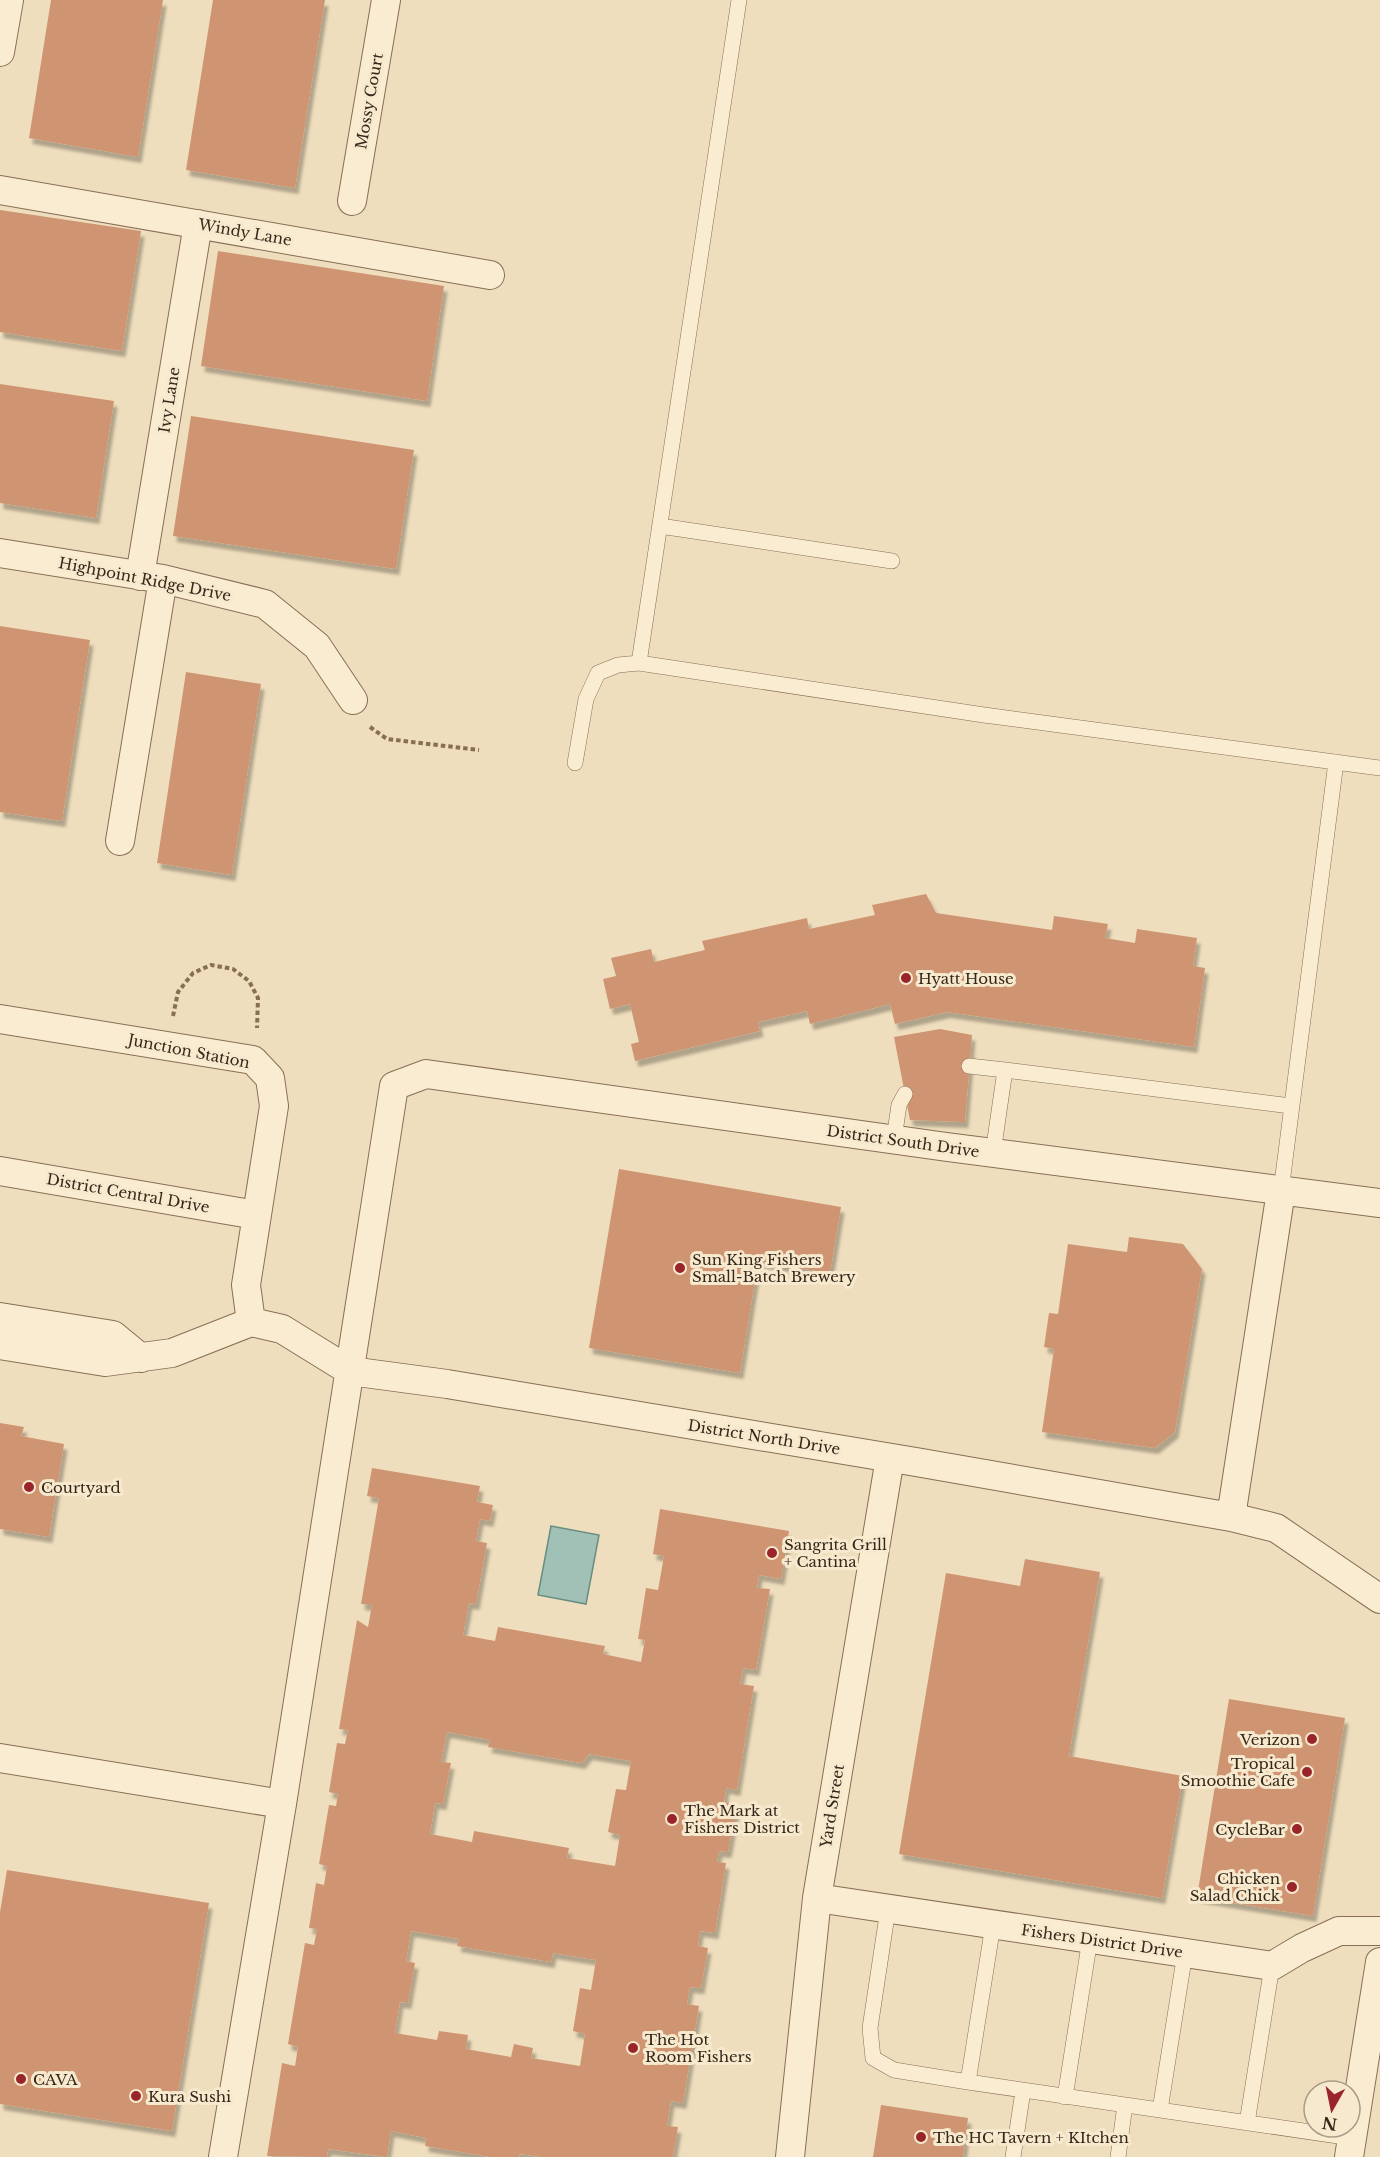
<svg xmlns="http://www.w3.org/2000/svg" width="1380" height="2157" viewBox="0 0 1380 2157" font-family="'Libre Baskerville',serif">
<defs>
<filter id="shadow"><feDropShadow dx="3.5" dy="6" stdDeviation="1.5" flood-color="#0004"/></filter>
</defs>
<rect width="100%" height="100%" fill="#efdebd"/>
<path fill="#a1c0b6" stroke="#688e83" stroke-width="1.5" d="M551,1526L599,1535L586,1604L538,1595Z"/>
<path fill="#cf9572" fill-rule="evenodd" filter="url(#shadow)" d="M51,0H163L138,157L29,138Z
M213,0H325L295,188L186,170Z
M0,210L141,231L122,351L0,332Z
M218,251L444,286L427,401L201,366Z
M0,384L114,401L96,518L0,503Z
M191,416L414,450L396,569L173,536Z
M0,626L90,640L62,821L0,812Z
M186,672L261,684L232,875L157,863Z
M926,894L936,913L1052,930L1054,916L1108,924L1105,938L1135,943L1137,929L1197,938L1193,966L1205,968L1194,1047L947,1012L895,1024L890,1004L810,1024L807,1011L758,1022L760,1031L635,1061L631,1044L639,1042L630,1004L610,1009L603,979L616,976L611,958L651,949L654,962L705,950L702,941L807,918L809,929L875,915L872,905Z
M940,1029L972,1035L965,1122L910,1120L894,1037Z
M619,1169L841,1207L830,1273L758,1262L740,1373L589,1348Z
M1129,1237L1183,1244L1202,1269L1175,1432L1155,1448L1042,1432L1054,1349L1044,1347L1049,1313L1058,1314L1068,1244L1127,1252Z
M0,1423L24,1427L21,1436L64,1444L49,1537L0,1529Z
M372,1468L480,1486L477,1502L493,1505L490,1521L480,1519L476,1541L487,1543L476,1604L469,1603L463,1635L495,1641L498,1627L605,1646L603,1654L641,1662L645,1640L638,1639L646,1588L658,1590L664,1556L653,1554L660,1509L789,1531L781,1579L759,1575L757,1588L770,1589L756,1670L743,1668L740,1684L754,1686L737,1790L726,1788L724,1802L737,1804L728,1852L719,1851L717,1862L726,1863L715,1933L700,1931L698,1946L708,1948L701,1988L690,1987L687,2004L699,2006L683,2103L671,2101L667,2126L678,2127L673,2157H542L520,2154L519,2157H491L425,2146L426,2138L391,2131L387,2157L328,2149L327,2157L267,2156L282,2063L295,2066L298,2047L288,2044L305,1943L314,1945L317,1929L309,1928L316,1883L324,1885L327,1866L319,1864L329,1805L336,1806L338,1794L329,1792L337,1743L345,1744L348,1730L339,1729L357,1620L368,1627L372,1605L361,1604L379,1498L367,1496ZM447,1732L490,1740L488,1747L582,1763L589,1754L631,1761L626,1790L616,1789L608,1832L620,1835L615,1866L567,1858L569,1848L474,1831L472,1842L430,1834L435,1803L443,1804L451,1763L441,1762ZM411,1931L459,1939L457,1946L551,1962L553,1953L596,1960L591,1990L580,1988L573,2031L585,2034L580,2066L531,2058L533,2048L514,2044L511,2057L466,2049L468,2035L439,2031L437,2040L395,2033L400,2002L408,2003L415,1963L406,1961Z
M1025,1559L1100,1572L1069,1756L1183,1776L1162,1898L899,1854L946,1573L1020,1586Z
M1229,1699L1345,1718L1313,1916L1197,1897Z
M7,1870L209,1903L172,2131L0,2104V1912Z
M881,2105L968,2118L963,2157H873Z"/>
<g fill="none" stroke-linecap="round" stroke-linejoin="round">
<defs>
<path id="lane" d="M739,0L639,663L984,715L1380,768
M660,526L892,561
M575,763L586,699L598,673L618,665L639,663
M969,1066L1005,1070
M894,1139L899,1105L905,1094
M993,1153L1005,1070L1291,1106
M1281,1191L1336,762
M888,1909L870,2028L873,2058L894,2070L968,2082L1352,2138
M968,2082L993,1925
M1065,2097L1090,1939
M1160,2110L1185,1953
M1247,2123L1272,1966
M1013,2157L1023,2091
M1118,2157L1125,2105"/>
<path id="street" d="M0,52L9,0
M0,190L490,275
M352,201L386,0
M0,553L163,579L265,604L317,646L353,700
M140,576L198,224
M120,841L163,579
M0,1019L253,1060L270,1078L274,1106L246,1285L251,1322
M0,1171L256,1215
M0,1317L113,1335L141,1358
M0,1345L105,1362L172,1353L251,1322L282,1329L350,1371L447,1384L916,1462L1231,1517L1276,1528L1380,1599
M1231,1517L1281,1191
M0,1758L282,1804
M817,1898L1272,1966L1302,1948L1339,1931H1380
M223,2157L282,1804L394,1086L426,1074L947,1147L1380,1203
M790,2157L817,1898L890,1458
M1349,2157L1380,1962"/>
</defs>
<use href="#lane" stroke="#886e56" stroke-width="16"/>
<use href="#street" stroke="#886e56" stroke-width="30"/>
<path stroke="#886e56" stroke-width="4" stroke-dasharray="4.5 3" stroke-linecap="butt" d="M370,727L387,739L479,750
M173,1016L178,992L193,973L211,965L233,969L249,981L258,998L257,1028"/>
<use href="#lane" stroke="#faecd1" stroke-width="15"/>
<use href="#street" stroke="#faecd1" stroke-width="28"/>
</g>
<g fill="#992429" stroke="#f6e9cd" stroke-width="2">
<circle cx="906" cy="978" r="6"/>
<circle cx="680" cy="1268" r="6"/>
<circle cx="29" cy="1487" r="6"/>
<circle cx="772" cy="1553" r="6"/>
<circle cx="1312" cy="1739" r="6"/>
<circle cx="1307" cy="1772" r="6"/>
<circle cx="672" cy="1819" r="6"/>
<circle cx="1297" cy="1829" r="6"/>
<circle cx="1292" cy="1887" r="6"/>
<circle cx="633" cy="2048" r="6"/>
<circle cx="21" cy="2079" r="6"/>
<circle cx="136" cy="2096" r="6"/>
<circle cx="921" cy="2137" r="6"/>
</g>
<g text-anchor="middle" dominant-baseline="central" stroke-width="6" stroke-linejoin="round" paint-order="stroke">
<g font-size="15" fill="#36271b" stroke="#f6e9cd">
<text transform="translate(369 101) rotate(-80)">Mossy Court</text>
<text transform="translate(245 232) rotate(10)">Windy Lane</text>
<text transform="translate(169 400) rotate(-81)">Ivy Lane</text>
<text transform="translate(145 579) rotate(11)">Highpoint Ridge Drive</text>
<text transform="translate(189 1051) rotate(11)">Junction Station</text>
<text transform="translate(903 1141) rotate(8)">District South Drive</text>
<text transform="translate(128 1193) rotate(10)">District Central Drive</text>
<text transform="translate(764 1437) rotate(9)">District North Drive</text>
<text transform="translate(832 1806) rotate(-81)">Yard Street</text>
<text transform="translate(1102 1941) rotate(8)">Fishers District Drive</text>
</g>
<g font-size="15" fill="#36271b" stroke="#f6e9cd" text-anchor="start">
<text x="918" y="978">Hyatt House</text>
<text x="692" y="1259">Sun King Fishers<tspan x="692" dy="17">Small-Batch Brewery</tspan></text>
<text x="41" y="1487">Courtyard</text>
<text x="784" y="1544">Sangrita Grill<tspan x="784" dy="17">+ Cantina</tspan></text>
<text x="1300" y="1739" text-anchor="end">Verizon</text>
<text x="1295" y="1763" text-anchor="end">Tropical<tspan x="1295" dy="17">Smoothie Cafe</tspan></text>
<text x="684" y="1810">The Mark at<tspan x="684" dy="17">Fishers District</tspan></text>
<text x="1285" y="1829" text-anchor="end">CycleBar</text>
<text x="1280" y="1878" text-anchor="end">Chicken<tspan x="1280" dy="17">Salad Chick</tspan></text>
<text x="645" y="2039">The Hot<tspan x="645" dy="17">Room Fishers</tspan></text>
<text x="33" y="2079">CAVA</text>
<text x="148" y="2096">Kura Sushi</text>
<text x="933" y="2137">The HC Tavern + KItchen</text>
</g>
</g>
<g transform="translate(1332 2109) rotate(189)"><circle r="28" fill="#f6e9cd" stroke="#a99b86" stroke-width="1.5"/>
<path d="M0-4.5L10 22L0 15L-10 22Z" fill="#992429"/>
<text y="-9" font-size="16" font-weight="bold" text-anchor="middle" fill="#36271b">N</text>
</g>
</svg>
